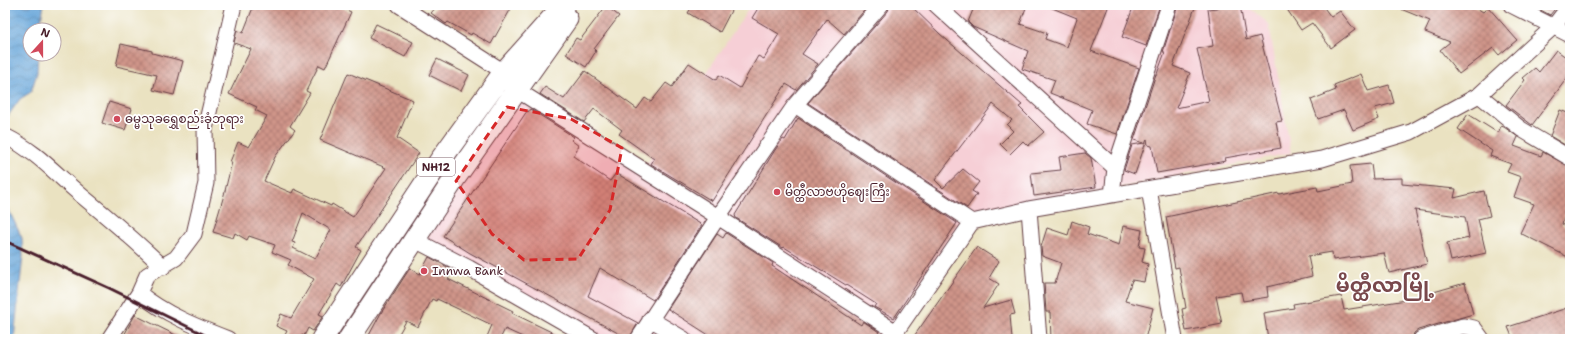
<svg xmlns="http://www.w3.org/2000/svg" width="1575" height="344" viewBox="0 0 1575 344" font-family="'Shantell Sans','Noto Sans Myanmar',sans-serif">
<defs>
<pattern id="water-waves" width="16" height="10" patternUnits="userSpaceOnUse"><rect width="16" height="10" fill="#67a6d9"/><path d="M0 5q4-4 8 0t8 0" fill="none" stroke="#5787b0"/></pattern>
<pattern id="building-cross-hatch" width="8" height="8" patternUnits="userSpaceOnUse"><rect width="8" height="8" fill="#cf9489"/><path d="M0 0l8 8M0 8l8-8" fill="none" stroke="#aa7870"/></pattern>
</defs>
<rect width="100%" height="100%" fill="#fff"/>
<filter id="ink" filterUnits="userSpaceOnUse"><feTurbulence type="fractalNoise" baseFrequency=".025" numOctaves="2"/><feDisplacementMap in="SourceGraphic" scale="8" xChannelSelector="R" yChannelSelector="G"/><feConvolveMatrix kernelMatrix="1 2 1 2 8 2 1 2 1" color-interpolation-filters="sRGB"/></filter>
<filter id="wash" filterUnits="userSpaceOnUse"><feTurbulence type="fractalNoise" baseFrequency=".012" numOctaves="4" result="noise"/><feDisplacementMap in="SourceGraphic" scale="16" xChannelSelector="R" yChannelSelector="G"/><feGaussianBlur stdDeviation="0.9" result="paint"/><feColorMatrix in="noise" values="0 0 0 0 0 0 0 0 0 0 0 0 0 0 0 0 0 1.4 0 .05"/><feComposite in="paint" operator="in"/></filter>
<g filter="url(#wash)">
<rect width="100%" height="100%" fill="#eae2c1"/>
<path fill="#f6cfd6" d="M751,5H1246L1269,24L1291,153L963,219L884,339H590L424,242L523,89L646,165Z"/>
<path fill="url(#water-waves)" stroke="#586282" d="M5,5H44L39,30H30V54H38L37,73L31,92L20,99L5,120Z
M5,202L22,238L23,256L14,339H5Z"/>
<g id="blocks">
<path fill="url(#building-cross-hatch)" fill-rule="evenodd" d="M254,5H336L351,12L325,68L319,65L306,91L310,93L290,126L295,130L275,157L264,181L292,193L294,189L331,206L332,204L353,217L386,168L320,140L348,73L413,100L397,138L419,153L356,247L361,250L341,287L337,284L319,314L323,316L313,331L308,328L304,336L302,335L300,339H283L287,331L276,326L281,314L291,318L314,279L288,265L291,260L272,252L275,245L249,236L247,240L235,233L233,238L213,232L224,195L232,162H230L238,142L249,147L267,116L255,110L257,107L229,94L251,49L234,43L237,30L243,33ZM303,213L331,230L315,259L293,248L295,243L292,242Z
M438,5H513L491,44L472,33L471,35L448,22L446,24L431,13Z
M693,5H734L720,32L688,13Z
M760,5H869L844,34L827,19L802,54L818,64L796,90L786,84L712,201L651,164L654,159L619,134L622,130L594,109L584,122L540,94L545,87L564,99L585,71L637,109L645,98L651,102L666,83L672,87L689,63L716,80L719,75L740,88L758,56L764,59L779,34L752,18Z
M890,5H910L940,34L1022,105L1019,107L1044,132L1028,146L1023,141L1010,154L1000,144L1013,131L1007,125L1012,120L993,104L935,180L943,188L963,169L979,182L972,191L977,194L967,208L808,103L888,11Z
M975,5H981L995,10L996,5H1027L1020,24L1047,33L1045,39L1067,47L1077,18L1045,5H1109L1091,51L1139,68L1117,134L1087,124L1092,110L1050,93L1055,80L1022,69L1028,51L973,27L968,22Z
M1134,5H1160L1146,46L1122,37Z
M1178,5H1196L1173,66L1190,73L1176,108L1209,101L1197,49L1213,46L1208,9L1240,5L1246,40L1260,36L1282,121L1276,122L1281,148L1225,158L1226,161L1157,173L1152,146L1148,145L1147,139L1135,174L1124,170L1132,145L1144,143L1134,140L1156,74H1157L1165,52H1163Z
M1284,5H1322L1331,17L1340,11L1355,30L1331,48L1312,23L1301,30Z
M1391,5H1472L1483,12L1488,7L1517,40L1499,55L1493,48L1459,74L1440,50L1450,42L1425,32L1430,21Z
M1531,5H1558L1550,15Z
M606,6L619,16L594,49L596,51L586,67L566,54L576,38L580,40Z
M376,24L413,42L405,57L369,38Z
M121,44L152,51V53L183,61L174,95L153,90L157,75L116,66Z
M1556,50L1570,60V74L1532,125L1506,105L1525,80L1523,78L1535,68L1539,72Z
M437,59L469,75L461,91L429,75Z
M1361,74L1368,91L1389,85L1394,103L1375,108L1379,119L1353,130L1344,110L1318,119L1311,100L1336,90L1334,85Z
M109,102L132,109L125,130L102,123Z
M530,109L574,137L571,140L579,146L573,156L610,181L616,173L702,225L653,300L600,268L588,296L638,323L629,339L470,253L443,236L527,111L528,112Z
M1560,110L1570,114V148L1550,136Z
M1468,114L1498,133L1501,126L1504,127L1518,137L1514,146L1541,156L1543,152L1570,167V203L1562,224L1570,228V258L1520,233L1534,204L1514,197L1521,177L1507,172L1511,164L1490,156L1492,151L1458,129Z
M798,118L957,223L894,318L874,307L876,304L854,290L784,247L783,248L736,218L735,215L775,150L783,139L785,140Z
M1085,153L1091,158L1096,187L1034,196L1031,173L1061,170L1059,157Z
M1371,164L1373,179L1402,178V184L1456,189L1454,198L1484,191L1490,216L1478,219L1486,253L1451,261L1447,243L1469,238L1465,217L1415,210L1427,264L1389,273L1384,253L1333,260L1332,252L1308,256L1312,276L1267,287L1268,297L1243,301L1241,292L1216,296L1222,324L1186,331L1182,309L1186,308L1179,267L1175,268L1166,217L1279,193V194L1317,187L1318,191L1352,184L1350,166Z
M1072,221L1089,227L1087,234L1119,245L1123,226L1142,230L1139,247L1145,248L1142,262L1148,264L1144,282L1132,280L1125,301L1153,308L1145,339H1051L1050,312H1046L1044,283H1055L1061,263L1042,256L1041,247L1047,228L1068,235Z
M726,233L773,263L772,266L861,325L863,321L879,332L874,339H715L668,309L717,234L723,238Z
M977,247L999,261L989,278L999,284L983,308L1011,300L1015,314L1010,315L1012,339H912Z
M429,257L453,270L448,279L513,311L512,313L566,339H527L505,329L500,339H486L492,325L437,299L436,301L432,299L418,327L406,321L396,339H367L381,313L410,268L420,274Z
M1465,283L1473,314L1418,330L1414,333L1412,339H1268L1264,313L1294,308L1293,304L1341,296L1344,310L1406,300Z
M1567,308L1570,314V339H1513L1508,327Z
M135,315L151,323L184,339H122Z
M653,333L664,339H649Z"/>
</g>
</g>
<g filter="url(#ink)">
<use href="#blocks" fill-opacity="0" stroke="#623c42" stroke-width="1"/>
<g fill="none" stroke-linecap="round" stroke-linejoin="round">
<defs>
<path id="minor" d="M399,5L504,72
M936,5L1115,168L1112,195
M1511,5L1570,35
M517,90L718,217L896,332
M1479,95L1521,129L1570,158
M795,105L972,222
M5,136C39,153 54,173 82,196C110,219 137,242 163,267
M1115,168L1169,5
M1149,189L1175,339
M1029,209L1039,339
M415,240L469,268L593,339
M139,293C164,314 197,327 228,339
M650,319L684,339
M109,339L139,293L147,275L176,258L194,234L206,183L205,129L234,5
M638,339L718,217L795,105L881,5
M891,339L972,222L1029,209L1322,159L1411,132L1479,95L1553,27L1570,5
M1421,339L1463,326L1474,328L1482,339"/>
<path id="highway" d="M322,339L439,162L504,72L564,5
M349,339L455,178L567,19"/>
</defs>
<use href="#minor" stroke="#623c42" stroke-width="17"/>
<use href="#highway" stroke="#623c42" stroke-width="23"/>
<use href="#minor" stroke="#fff" stroke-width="15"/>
<use href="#highway" stroke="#fff" stroke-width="21"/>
<path stroke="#4a1f2b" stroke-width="3" d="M5,241L109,288L213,339"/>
</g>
</g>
<path fill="#d62828" fill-opacity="0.2" stroke="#d62828" stroke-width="3" stroke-dasharray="8 5" stroke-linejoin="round" d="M507,107L571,119L622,148L610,210L578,259L524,260L492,234L456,181Z"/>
<g fill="#d1495b" stroke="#fff" stroke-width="1.5">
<circle cx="117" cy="119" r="4"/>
<circle cx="777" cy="192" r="4"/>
<circle cx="424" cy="271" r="4"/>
</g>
<g text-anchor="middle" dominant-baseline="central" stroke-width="3.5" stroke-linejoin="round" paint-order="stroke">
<rect fill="#fff" stroke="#80626b" stroke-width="1" x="417" y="158" width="38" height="18" rx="3"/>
<g font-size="11" font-weight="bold" fill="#4a1f2b">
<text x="436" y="167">NH12</text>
</g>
<g font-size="12" fill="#4a1f2b" stroke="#fff" text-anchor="start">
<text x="125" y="119">ဓမ္မသုခရွှေစည်းခုံဘုရား</text>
<text x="785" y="192">မိတ္ထီလာဗဟိုဈေးကြီး</text>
<text x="432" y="271">Innwa Bank</text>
</g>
<g font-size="20" font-weight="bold" fill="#79484c" stroke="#fff">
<text x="1385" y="285">မိတ္ထီလာမြို့</text>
</g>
</g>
<rect width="1575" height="344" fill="none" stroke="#fff" stroke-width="20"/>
<g transform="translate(42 42) rotate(21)"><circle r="19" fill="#ffffff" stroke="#b7a5aa"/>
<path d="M0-3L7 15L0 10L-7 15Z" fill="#d1495b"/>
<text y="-6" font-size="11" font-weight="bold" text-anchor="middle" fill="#4a1f2b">N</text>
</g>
</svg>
